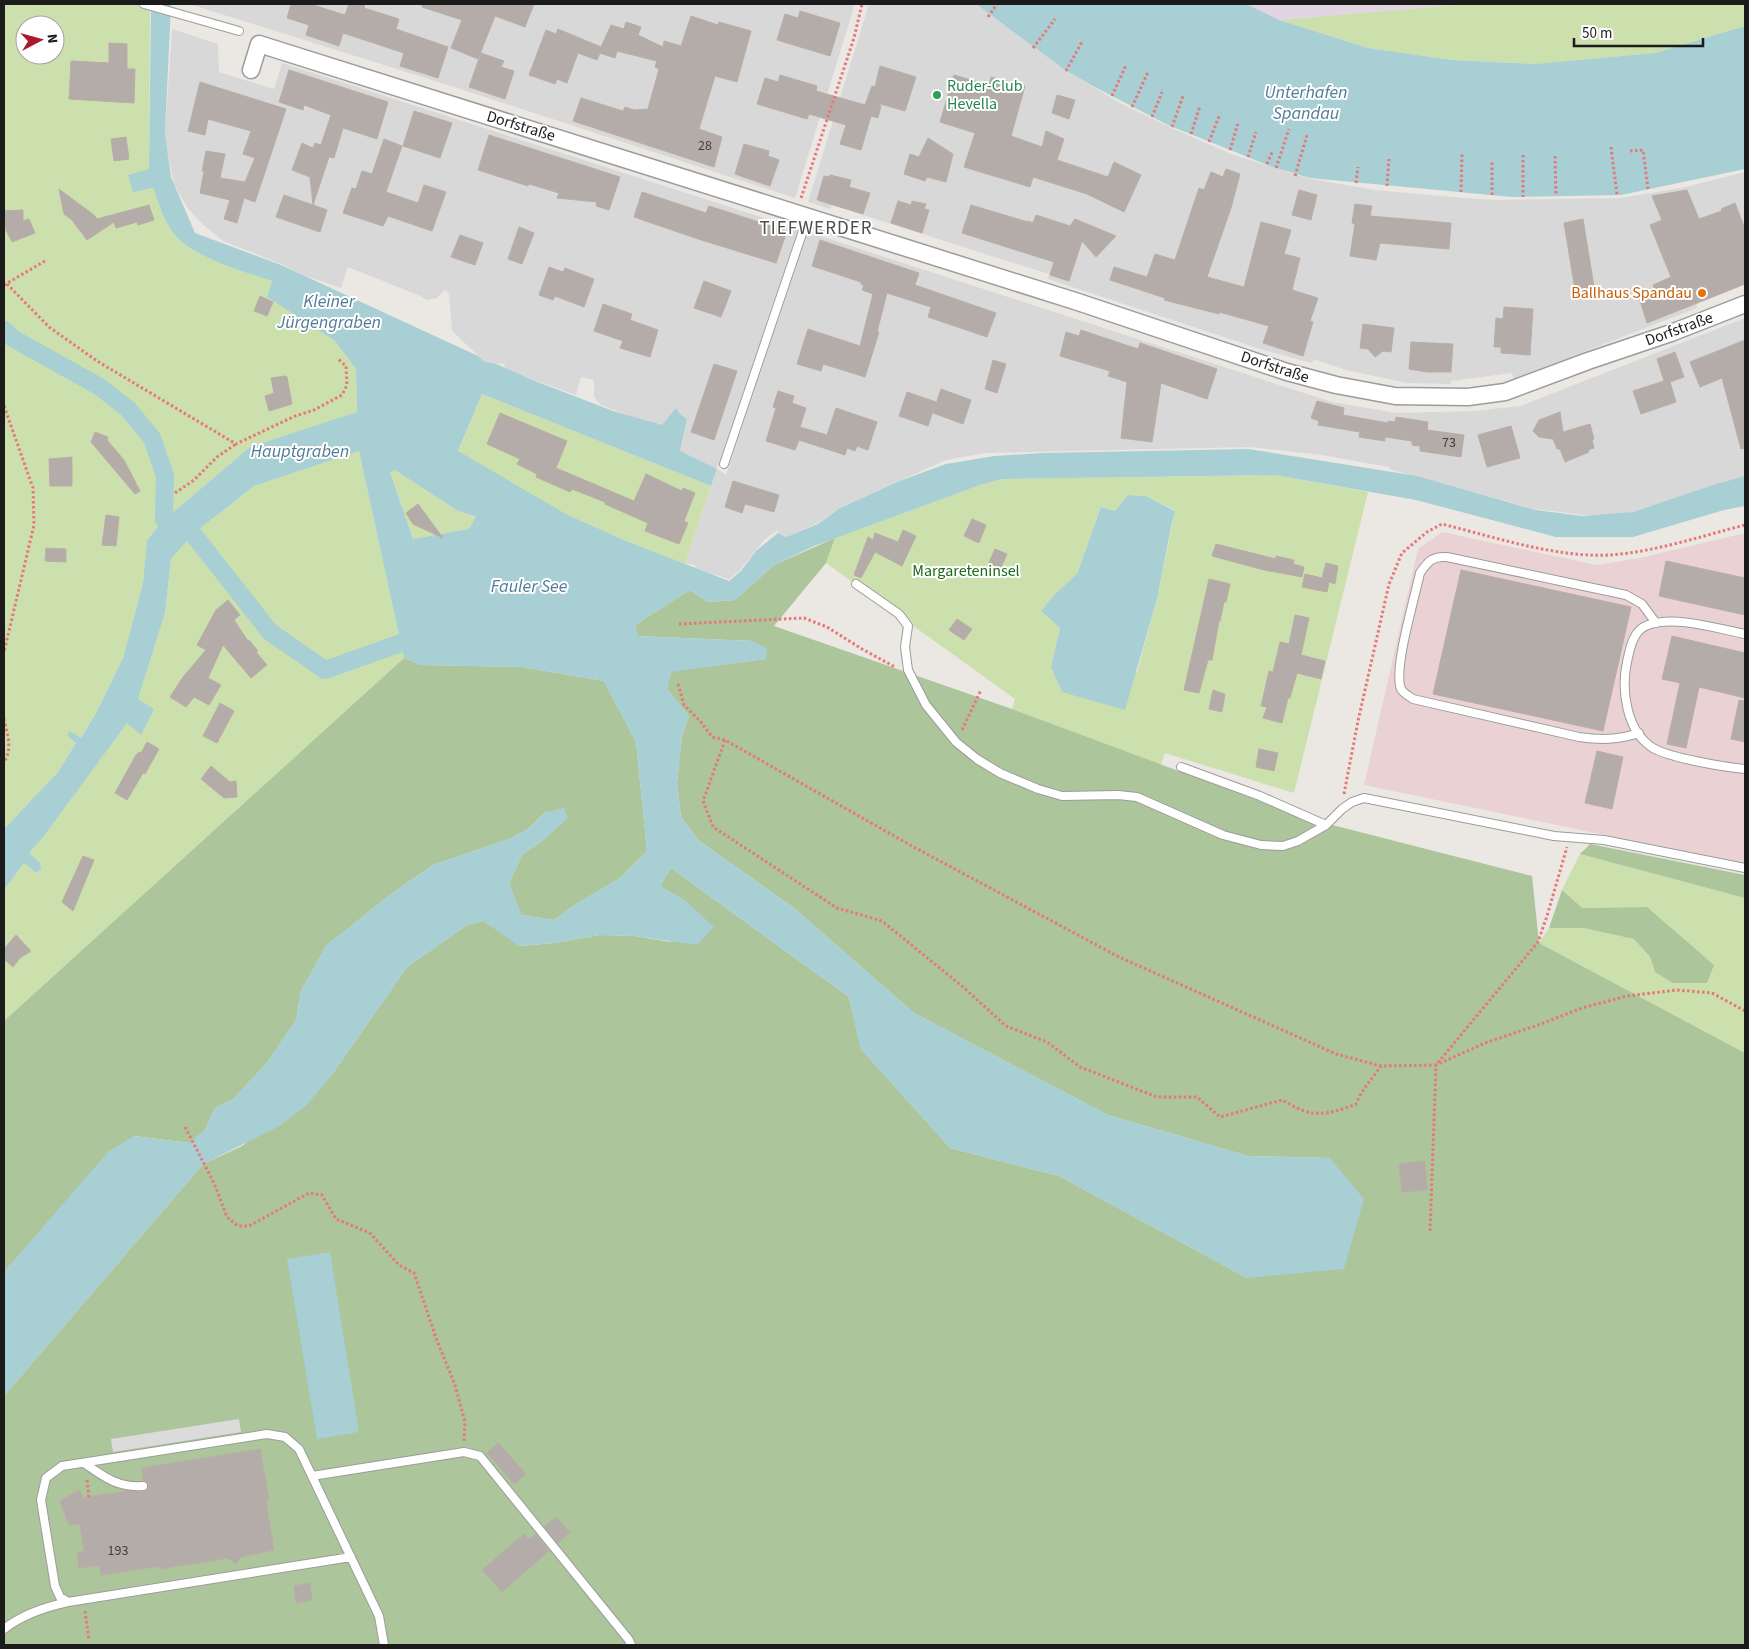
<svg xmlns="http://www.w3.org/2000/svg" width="1749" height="1649" viewBox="0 0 1749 1649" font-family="'Source Sans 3',sans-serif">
<rect width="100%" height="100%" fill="#ebe7e2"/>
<path fill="#d9d8d8" d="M189,4H855L795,198L451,86Z
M869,4H976L1065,70L1120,103L1172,128L1231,154L1311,179L1375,190L1463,198L1497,200L1620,198L1681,188L1745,172V284L1696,304L1697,308L1514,379L1512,373L1451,381V384L1407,383L1346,370L1313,359L1312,363L1260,349L1048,279L1049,274L1007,261L832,205L830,209L808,202Z
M172,29L218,44L219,72L274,89L282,63L798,229L717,469L726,475L808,232L1332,402L1396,413L1475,411L1520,406L1745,318V476L1716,484L1633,512L1610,515H1585L1535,509L1389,469V467L1322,455L1250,447L985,453L946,460L843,506L818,523L790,535L786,537L778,533V530L765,539L739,571L729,579L695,569V565L685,564L717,469L680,452L687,419L680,414L676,408L662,426L637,419L601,405L594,397V380L581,377L576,395L504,369L505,364L485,362L452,331L449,294L445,290L437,298L427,300L418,295L348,267L341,288L303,275L281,264L223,241L199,221L187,207L174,184L168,156L165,132Z"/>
<path fill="#ead2d4" d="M1442,532L1597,565L1640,558L1745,533V864L1364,785L1418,549Z"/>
<path fill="#e3d4e2" d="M1246,4H1467L1279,20Z"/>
<path fill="#cce0ad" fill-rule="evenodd" d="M4,4H150L149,169L133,191L153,188C159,202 163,219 172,231C189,256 244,272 272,281L267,297L335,341L356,369L357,413L250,447L164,520L147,540L143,583L123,658L96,713L81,738L67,734L76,743L58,772L4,829ZM25,25H55V55H25Z
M1467,4H1745V26L1655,53L1536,64L1452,60L1368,48L1279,20Z
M482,394L711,486L685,564L626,541L566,514L458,452Z
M359,451L404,658L4,1021V890L24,863L38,873L42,868L28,853L44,836L127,722L141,734L153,710L138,699L165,613L171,559L193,534L254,486Z
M395,470L458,511L476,518L469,529L413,539L390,472Z
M1275,475L1368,492L1294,793L1165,753L1161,765L1012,709L1015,699L826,563L835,538L980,485L1002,479ZM1129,495L1146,496L1175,510L1157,599L1137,672L1051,667L1060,628L1041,611L1054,595L1077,574L1101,507L1115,511Z
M1580,854L1745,898V1053L1539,943L1549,928H1583L1634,939L1650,957L1655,972L1666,924L1647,907L1581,908L1562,890Z"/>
<path fill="#acc59b" d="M835,538L826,563L774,626L1012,709L1305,818L1532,876L1539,943L1745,1053V1645H4V1396L203,1164L242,1146L331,1076L407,967L467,925L484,921L520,946L555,943L599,935L634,936L671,942L687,902L660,886L671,868L849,997L861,1049L950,1148L1059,1176L1247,1278L1330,1158L1248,1156L1108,1115L914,1013L794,908L698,840L681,817L677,783L682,736L689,716L667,689L671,671L766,659L752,641L638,636L635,625L690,590L708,602L735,600L774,565Z
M404,658L420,665L522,667L604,681L636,742L647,851L620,878L576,904L554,920L521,915L509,883L522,855L545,839V812L528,829L509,839L433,865L387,897L326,946L301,991L296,1020L267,1063L233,1099L215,1108L205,1130L190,1143L134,1136L9,1266L4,1274V1021Z
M1590,844L1745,875V898L1580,854Z
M1562,890L1582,908L1647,907L1714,965L1707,983H1673L1655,972L1650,957L1634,939L1583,928H1549Z"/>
<path fill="#dbdbdb" d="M239,1419L241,1432L113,1452L111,1439Z"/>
<path fill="#a7cfd4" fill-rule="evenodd" d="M151,4H171L165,132L168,156L171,177L195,233L281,265L478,356L485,362L494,363L535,381L613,411L662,425L676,408L680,414L687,419L680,451L717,469L711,486L482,394L458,451L566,514L626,541L729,581L741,571L756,551L778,533L786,537L818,524L840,508L897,482L946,464L994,456L1043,453L1248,449L1417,476L1536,510L1582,516L1633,512L1716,484L1745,476V506L1724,510L1633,537H1556L1416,500L1275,475L1002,479L980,485L814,546L774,565L735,600L708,602L690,590L635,625L638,636L752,641L767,648L766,659L671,672L667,689L689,716L682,736L677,783L681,817L698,840L794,908L914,1013L1108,1115L1248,1156L1330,1158L1364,1199L1344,1269L1247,1278L1059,1176L950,1148L861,1049L849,997L671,868L660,886L687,902L714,927L697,945L634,936L599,935L555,943L519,946L484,921L467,925L407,967L331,1076L306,1106L278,1127L203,1164L4,1396V1274L9,1266L108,1152L134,1136L189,1143L205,1130L215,1108L233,1099L267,1063L296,1020L301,991L326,946L387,897L433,865L509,839L528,829L545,812L564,808L568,818L545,839L522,855L509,883L522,915L554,920L576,904L620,878L647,851L636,742L604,681L522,667L420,665L404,658L359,451L254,486L193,534L171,559L165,613L138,699L154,709L141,735L127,723L44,836L29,853L41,864L40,866L42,868L37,873L24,863L4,890V829L58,772L76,743L67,735L70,731L81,738L96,713L123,658L143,583L147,540L164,520L250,447L357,412L356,369L335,341L267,297L272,281C244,272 188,256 172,231C163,219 159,203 153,188L133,192L128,175L149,169ZM395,470L458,511L476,517L469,529L413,539L390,472Z
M976,4H1246L1279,20L1368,48L1452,60L1535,64L1655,53L1745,26V169L1621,195L1512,197L1310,178L1270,166L1168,125L1091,85L1065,70Z
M1128,495L1146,496L1175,511L1171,527L1157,599L1125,710L1062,692L1051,667L1060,628L1041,611L1054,595L1077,574L1101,507L1115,511Z
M330,1252L359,1432L317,1439L287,1259Z"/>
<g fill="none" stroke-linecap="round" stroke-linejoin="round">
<path stroke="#a7cfd4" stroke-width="18" d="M4,330L14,339L100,387L128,409L152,438L165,476L164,520
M193,534L270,632L325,670L401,643"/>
</g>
<path fill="#b4aca8" stroke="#bbada6" d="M291,4H310L345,15L349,4H365L364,8L399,19L396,29L448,47L438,78L400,66L404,53L343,33L339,46L306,35L309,25L287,18Z
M422,4H534L525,27L495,16L478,59L451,48L462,20L422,7Z
M800,11L840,23L830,56L777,40L785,14L798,18Z
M691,16L718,25L719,22L751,31L737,82L715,76L699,129L722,137L714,167L573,121L581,98L623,111L625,107L634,110L648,109L659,69L655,67L657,61L617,51L615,58L600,53L597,60L578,53L567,83L557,79L555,84L529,75L546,30L556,34L558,29L601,47L611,25L624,29L626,22L641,27L638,35L663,47L664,41L681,46Z
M109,43L127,44V69H135L134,103L69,99L71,61L109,63Z
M481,53L504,61L501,67L514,71L505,99L469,87Z
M880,66L916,77L905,111L877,103L881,106L878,118L871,116L861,150L840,144L846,125L809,114L807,119L757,104L765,78L778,82L780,75L817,86L816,91L865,105L872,86L875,87Z
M289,70L388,102L377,139L343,128L334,158L329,157L313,205L327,210L320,232L276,217L284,195L313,205L310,177L292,170L302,143L313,148L315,143L321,145L331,115L304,105L303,110L279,102Z
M954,75L989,85L991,77L1025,86L1011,136L1042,147L1046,131L1064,139L1057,160L1108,177L1114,162L1141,175L1124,212L1087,194L1033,177L1030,187L964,167L975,133L940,122Z
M200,82L286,109L255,202L244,198L237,223L224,219L230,200L200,193L204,171H202L206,151L225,154L220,178L245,182L255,158L243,154L251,131L208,119L205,135L188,131Z
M1057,95L1075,100L1069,119L1052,113Z
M414,111L452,123L440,158L403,146Z
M489,135L620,177L609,210L596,206L597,202L557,198L559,193L529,184L528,186L478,170Z
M126,137L129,159L114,161L111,139Z
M928,138L953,154L946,182L927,177L925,181L904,174L910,154L919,157Z
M384,139L402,146L386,192L418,203L424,185L446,192L432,231L388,216L383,226L343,213L352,188L356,189L362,171L372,174Z
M744,144L769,151L768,156L779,160L770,186L735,174Z
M1226,169L1240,174L1231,208L1207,277L1244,287L1261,222L1291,230L1284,254L1300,258L1292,290L1318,298L1310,321L1313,322L1303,356L1263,343L1269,326L1219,312V314L1164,300L1165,298L1110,280L1114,267L1147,277L1155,254L1175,260L1199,188L1204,190L1211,172L1223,177Z
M830,175L851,180L849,187L870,193L863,214L817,200L824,176L829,177Z
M59,189L94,215L97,219L149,205L154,220L138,225L137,222L116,228L114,222L87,240L72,220L64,214Z
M1299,190L1317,195L1311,220L1292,215Z
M1687,190L1699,219L1722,211L1721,209L1735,203L1745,229V284L1647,323L1638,294L1654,288L1653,285L1671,277L1650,225L1662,220L1652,196Z
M642,192L706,213L709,206L787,231L776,263L698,239L634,217Z
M898,201L911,205L912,201L926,204L924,209L929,210L922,233L891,223Z
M1355,204L1372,206L1370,216L1451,223L1449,249L1380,243L1376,260L1350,256L1355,224L1352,223Z
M971,205L1028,222V221L1033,223L1036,215L1070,226L1075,219L1116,236L1096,257L1082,241L1069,281L1050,275L1054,262L962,233Z
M23,210V221L29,219L35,233L12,242L6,230L4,211Z
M1583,219L1595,293L1576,296L1564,223Z
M519,227L534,233L522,264L508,259Z
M460,235L483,243L475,265L451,257Z
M820,240L919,273L915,285L996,313L987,337L928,317L931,307L887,293L877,332H879L865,377L823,364L821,371L797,364L808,329L860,346L873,294L862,290L864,285L861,284V282L812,266Z
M549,267L563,272L565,268L594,279L584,307L555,296L553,300L539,295Z
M704,281L731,291L721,317L694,308Z
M260,296L273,302L267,316L254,311Z
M603,304L632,314L630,320L658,330L650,357L620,348L623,341L594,331Z
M1504,307L1533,309L1530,355L1501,353V347H1494L1496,318L1503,319Z
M1363,324L1394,328L1391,352L1383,351L1375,357L1368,349L1360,348Z
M1081,330L1138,349L1140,343L1217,369L1207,399L1161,383L1152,442L1121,438L1127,382L1108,376L1110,371L1060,356L1066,332L1079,336Z
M1745,340V448L1741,449L1722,378L1700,387L1690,362Z
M1411,342L1453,344L1451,372H1427L1409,369Z
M1675,352L1684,377L1670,382L1676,402L1641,414L1633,391L1664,381L1657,359Z
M993,360L1006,364L997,393L985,389Z
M714,364L737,371L714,440L691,432Z
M285,376L287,377L292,404L269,411L265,396L274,393L271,378Z
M941,389L971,400L963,424L933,413Z
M778,391L794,396L792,403L806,408L800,427L827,435L836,408L877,422L868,450L857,446L855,451L847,448L845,455L799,440L795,450L766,441L776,408L773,407Z
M907,392L936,402L928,426L899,416Z
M1317,401L1344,408L1343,415L1388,423V421L1395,422L1396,417L1428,422L1427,430L1464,435L1461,457L1420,451V446L1412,445V441L1385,437V441L1359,437L1360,432L1318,425L1319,421L1311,418Z
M1560,412L1563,432L1590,424L1594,439L1592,440L1594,448L1588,450L1589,452L1565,462L1560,449H1557L1553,439L1539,437L1533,431L1539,420Z
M500,413L567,441L556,468L634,501L646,474L682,491L683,488L695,493L684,521L688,523L679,544L645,531L648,523L605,504V502L572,489L570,492L536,477L537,474L517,464L520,459L487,444Z
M1511,426L1520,458L1487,467L1478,435Z
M95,432L108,437L107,440L124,460L140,491L135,494L91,442Z
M72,457V486H50L49,459Z
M733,481L779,495L774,512L745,504L742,513L725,507Z
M418,504L443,538L413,524L406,513Z
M106,515L119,517L116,546L102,545Z
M972,519L986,525L979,543L964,536Z
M903,530L916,536L902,566L875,552L861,578L854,575L868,537L873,540L875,533L898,542Z
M1216,544L1276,559V556L1294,560L1293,564L1304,567L1302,577L1264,570L1212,556Z
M46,548L66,549V562L45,561Z
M995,549L1007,554L999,572L987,567Z
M1666,561L1745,578V615L1659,596Z
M1326,563L1338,566L1335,584L1329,582L1327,592L1302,587L1305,574L1322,578Z
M1461,570L1631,607L1603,731L1433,694Z
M1209,579L1230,584L1226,602H1224L1220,621H1219L1212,660H1208L1199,693L1184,690Z
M228,600L240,615L234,620L248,641L249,640L258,651L256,652L267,665L251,678L223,645L208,678L221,685L209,705L194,697L186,707L170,697L183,677L206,650L197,645L216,610Z
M1295,615L1309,618L1301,655L1325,661L1321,679L1297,673L1290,698H1288L1282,723L1263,718L1267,707L1261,706L1269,671L1273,672L1280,642L1289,644Z
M957,619L972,629L964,640L949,630Z
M1672,636L1745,653V698L1699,687L1686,748L1667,744L1680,683L1662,679Z
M1213,690L1225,694L1222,712L1209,709Z
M1739,700L1745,701V742L1731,739Z
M220,703L234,711L217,743L203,736Z
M147,742L159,749L145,774L143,773L127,800L115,793L136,755L139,752L141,753Z
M1259,749L1278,753L1274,771L1256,767Z
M1597,751L1623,757L1612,809L1585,803Z
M211,766L230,782L236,781L237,797L224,798L201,779Z
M83,856L94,860L73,911L62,902Z
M16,935L31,951L20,958L13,967L4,959V949Z
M1425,1161L1427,1190L1402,1192L1399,1164Z
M498,1443L526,1474L514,1484L487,1453Z
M260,1449L269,1499L266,1502L274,1550L241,1557L236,1564L228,1558L160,1569V1566L101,1575L100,1565L79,1568L77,1552L84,1551L80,1524L69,1525L60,1501L79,1490L83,1498L126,1491L144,1492L148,1489L149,1485L146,1481L143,1480L142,1468Z
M556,1517L570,1533L558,1543L544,1527Z
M524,1534L529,1540L536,1534L549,1551L502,1592L482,1570Z
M310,1583L312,1600L296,1603L294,1586Z"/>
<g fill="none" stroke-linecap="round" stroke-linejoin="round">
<defs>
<path id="service" d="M144,4L239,31
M724,464L808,216
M856,584L899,614L908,626L905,647L908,670L926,705L956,742L977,759L1000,773L1038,789L1062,796L1118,795L1137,797L1223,835L1261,845L1283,846L1298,841L1326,825L1342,809L1352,802L1364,798L1554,836L1604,840L1745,868
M1745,634C1718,629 1675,615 1648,625C1633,630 1630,648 1627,662C1621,690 1626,731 1653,748C1670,758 1724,767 1745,769
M1639,733C1618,740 1600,740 1579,737L1413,699C1409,696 1403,693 1401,689C1393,669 1415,597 1420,573C1428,561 1433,556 1447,557L1626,595L1642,604L1656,623
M1181,767L1260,796L1326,825
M84,1463C104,1477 118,1488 143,1486
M312,1476L464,1452L480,1456L629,1640L631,1645
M351,1557L68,1602L60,1597L55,1586L41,1500L46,1478L62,1466L267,1434L285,1437L299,1449L379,1616L384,1645
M4,1629C23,1614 45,1607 68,1602"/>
<path id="minor" d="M251,70L259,44L1078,302L1287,372L1336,385L1395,396L1468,397L1505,392L1588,361L1671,333L1745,304"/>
</defs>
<use href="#service" stroke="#9c9c9c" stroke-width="10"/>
<use href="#minor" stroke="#9c9c9c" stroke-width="19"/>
<path stroke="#e77778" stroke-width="3" stroke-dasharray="2.5 2.5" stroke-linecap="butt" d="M988,17L997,4
M1033,48L1055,19
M1066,71L1083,40
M1112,96L1126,65
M1132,107L1148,72
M1152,117L1162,92
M1172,127L1183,96
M1191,134L1200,106
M1209,142L1220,114
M1611,147L1617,195
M1230,150L1238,123
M1630,151L1643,150L1648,189
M1523,155V197
M1555,156L1556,196
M1248,157L1256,132
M1267,164L1273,150
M1276,168L1289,129
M1295,176L1307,135
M1356,183L1358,167
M1387,186L1389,159
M1461,192L1462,154
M1492,195V161
M801,198L854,38L862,4
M7,284L49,327L97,361L236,444L295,416L314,410L342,395L347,385L346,366L337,358
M4,285L45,261
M4,406L33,488L34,525L4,652
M175,493L194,480L217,457L236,444
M679,624L804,618L827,627L862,649L895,667
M678,684L684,705L700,721L712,737L725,740L910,845L1119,957L1336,1054L1381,1066L1436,1065L1538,942L1547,916L1567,847
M4,719C7,733 13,749 4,762
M962,730L981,690
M725,740L703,801L713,827L837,908L882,921L963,987L1006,1026L1047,1042L1080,1067L1157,1097H1197L1220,1117L1282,1100C1290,1104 1299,1110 1308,1112C1324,1116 1341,1110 1356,1104C1362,1089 1372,1079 1381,1066
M1344,794L1358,721L1389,584L1402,553L1427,532L1442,524C1490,536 1538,552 1588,555C1638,558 1697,537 1745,525
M185,1127L214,1183L227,1217L238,1226H249L309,1193L322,1195L336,1219L370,1233L399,1265L414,1273L436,1338L455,1385L465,1422L464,1442
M1430,1231L1436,1065L1485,1043L1538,1025L1582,1008L1627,996L1677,990L1712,993L1745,1011
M87,1480L89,1499
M85,1611L89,1640"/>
<use href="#service" stroke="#fff" stroke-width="8"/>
<use href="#minor" stroke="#fff" stroke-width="16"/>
</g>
<circle fill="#2e9e5b" stroke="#fff" stroke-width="2" cx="937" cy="95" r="5"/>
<circle fill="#e8710a" stroke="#fff" stroke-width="2" cx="1702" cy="293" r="5"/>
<g text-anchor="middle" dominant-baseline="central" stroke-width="4" stroke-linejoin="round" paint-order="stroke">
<g font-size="14" fill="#413f3e">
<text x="705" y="146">28</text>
<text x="1449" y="443">73</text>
<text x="118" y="1551">193</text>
</g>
<g font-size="16" fill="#27864d" stroke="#fff" text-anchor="start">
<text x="947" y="86">Ruder-Club<tspan x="947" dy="18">Hevella</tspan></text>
</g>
<g font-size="16" fill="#1b1b1b" stroke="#fff">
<text transform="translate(521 126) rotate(17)">Dorfstraße</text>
<text transform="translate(1679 329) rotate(-20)">Dorfstraße</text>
<text transform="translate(1275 367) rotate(18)">Dorfstraße</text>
</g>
<g font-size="16" fill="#c56008" stroke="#fff" text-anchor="end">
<text x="1692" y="293">Ballhaus Spandau</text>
</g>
<g font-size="16" fill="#1b6a18" stroke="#fff">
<text x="966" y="571">Margareteninsel</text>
</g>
<g font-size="18" font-style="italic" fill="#517b96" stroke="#fff">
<text x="1306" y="92">Unterhafen<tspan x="1306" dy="21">Spandau</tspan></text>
<text x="329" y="301">Kleiner<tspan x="329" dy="21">Jürgengraben</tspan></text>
<text x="300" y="451">Hauptgraben</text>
<text x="529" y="586">Fauler See</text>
</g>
<g font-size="19" letter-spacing="1" fill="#4e4e4e" stroke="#fff">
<text x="816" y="228">TIEFWERDER</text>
</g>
</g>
<rect width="1749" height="1649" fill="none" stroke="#1b1b1b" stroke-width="10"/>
<g transform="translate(40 40) rotate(84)"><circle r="24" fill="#ffffff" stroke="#a4a4a4"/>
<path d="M0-4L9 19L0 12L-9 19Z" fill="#ad1929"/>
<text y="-8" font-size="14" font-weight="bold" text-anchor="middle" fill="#1b1b1b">N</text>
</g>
<path d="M1574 38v8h129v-8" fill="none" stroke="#1b1b1b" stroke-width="2.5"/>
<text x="1582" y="38" font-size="15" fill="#1b1b1b" stroke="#ffffff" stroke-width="4" paint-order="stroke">50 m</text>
</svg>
